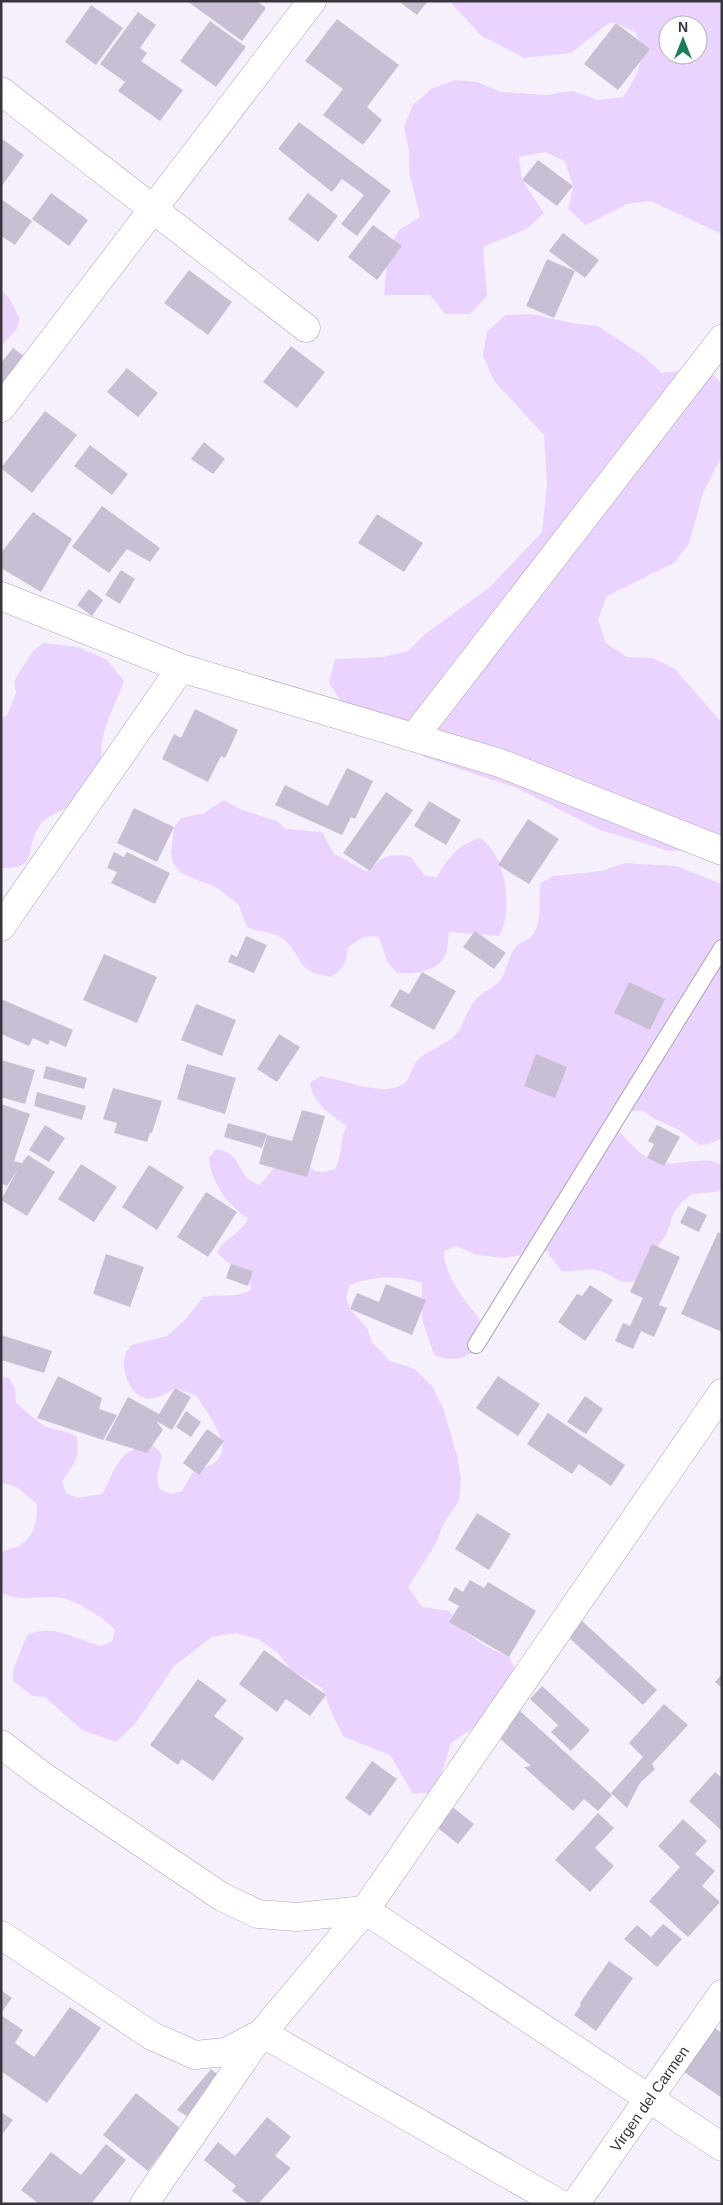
<svg xmlns="http://www.w3.org/2000/svg" width="723" height="2205" viewBox="0 0 723 2205" font-family="Helvetica,sans-serif">
<rect width="100%" height="100%" fill="#f6f0fd"/>
<path fill="#ead4ff" fill-rule="evenodd" d="M449,1H722V234L650,201L627,204L586,225L568,209L573,186L565,161L545,152L519,157L522,180L544,213L527,229L483,247L487,296L470,314H445L430,295H384L388,250L399,230L420,217L409,172V150L404,127L413,105L431,89L455,80L478,82L501,92L547,95L572,91L598,100L623,97L636,76L643,54L636,33L616,23H609L571,53L524,58L482,36ZM668,25H698V55H668Z
M1,290L9,298L20,319L16,330L2,345Z
M531,314L572,323L598,326L642,355L662,373L686,370L714,375L722,385V455L703,493L689,544L674,563L607,596L598,620L606,643L627,657L652,658L675,669L722,723V849L669,851L600,830L517,788L424,757L404,742L342,703L329,683L335,659L384,657L408,651L425,634L489,588L542,532L547,483L544,435L494,381L483,356L487,331L506,315Z
M43,643L78,647L107,660L124,681C117,700 108,717 103,737C100,749 103,764 97,774C91,784 82,798 73,804C60,813 45,814 37,830C25,852 38,869 1,868V718L7,715L16,693L14,681L33,651Z
M224,800L242,810L277,821L286,829L322,832L334,854L364,870L370,871C381,855 392,853 411,857L425,876L437,877C448,858 457,845 480,838C506,853 514,912 499,936L449,932C448,939 448,950 445,956C436,973 413,974 397,973L387,962L379,937C365,934 358,939 348,948C346,963 343,970 330,977C323,975 313,974 307,969C297,961 295,947 282,938C272,931 260,932 248,928L238,904L217,888L181,873L173,863L171,852L174,827L181,818L204,813Z
M625,863L676,866L722,884V1138L710,1144L699,1145L679,1130L655,1119L643,1111H631L619,1116L617,1129C629,1141 643,1160 660,1163C678,1166 710,1154 722,1166V1188L716,1192L692,1194L682,1202L674,1212L666,1235L652,1254L642,1278C618,1289 618,1275 597,1270C587,1268 573,1273 561,1271L547,1251L504,1258L477,1255L456,1246L444,1251C445,1273 457,1289 469,1306C473,1311 479,1316 480,1322C485,1354 460,1366 434,1355L422,1319V1283C401,1275 370,1276 350,1285L346,1297L350,1309L367,1328L372,1342L390,1361L415,1369L432,1386L443,1408L457,1455L461,1478L459,1501L445,1521L435,1545L408,1587L422,1607L449,1611L464,1631L485,1646L509,1657L519,1678L491,1716L451,1743L436,1792L413,1794L390,1755L344,1737L333,1716L322,1688L291,1670L277,1652L258,1639L236,1633L212,1637L174,1666L135,1724L116,1742L82,1730L45,1697L33,1696L13,1681V1670L27,1635C56,1623 73,1639 101,1646L112,1641L115,1630C106,1619 77,1601 62,1598C41,1594 20,1604 1,1592V1553C7,1548 13,1549 19,1546C35,1537 37,1520 37,1504L18,1488L1,1482V1377L9,1378L15,1389L16,1402C24,1410 34,1419 43,1425C54,1431 64,1429 76,1436C82,1457 73,1465 62,1481L66,1493L77,1498L102,1494C117,1469 117,1446 154,1446L162,1455L157,1477L159,1489L170,1494L182,1491L194,1470C247,1461 212,1422 197,1396L175,1388C166,1393 156,1401 145,1398C130,1395 120,1369 125,1355C126,1352 129,1348 131,1345L167,1336L185,1320L203,1297C222,1293 234,1299 251,1290L249,1278L226,1261L217,1252C226,1236 241,1235 248,1218C228,1207 210,1180 209,1158L217,1149C247,1155 232,1175 260,1185L276,1165L301,1163C314,1172 321,1174 335,1169C343,1155 339,1140 347,1126C331,1115 312,1103 310,1083L320,1076C341,1079 374,1093 394,1088C414,1082 407,1072 417,1061C429,1048 446,1047 457,1033C465,1023 467,1009 475,1000C483,991 495,988 501,979C508,969 508,953 518,945C525,940 531,940 535,931C542,918 538,897 541,883L553,876L602,871Z"/>
<path fill="#c9bfd4" d="M187,1H257L266,8L242,41Z
M398,1H428L417,15Z
M91,5L123,28L96,65L65,42Z
M138,12L156,25L140,48L147,53L141,61L183,90L160,121L118,91L125,82L100,64Z
M337,19L399,65L367,107L382,120L363,145L323,115L343,89L305,61Z
M210,21L246,47L216,87L180,61Z
M616,23L650,49L618,90L584,64Z
M299,122L391,191L357,236L341,224L364,195L342,179L332,192L278,149Z
M1,138L24,155L1,187Z
M538,160L573,186L557,206L522,180Z
M51,193L88,220L69,246L32,219Z
M308,193L338,216L318,242L288,219Z
M1,199L32,221L15,245L1,236Z
M373,225L402,246L377,280L348,257Z
M563,233L599,260L585,278L549,251Z
M547,259L575,271L554,318L526,306Z
M189,270L232,302L208,335L164,303Z
M291,346L325,372L297,408L263,382Z
M13,348L28,359L1,397V363Z
M127,368L158,393L138,417L107,392Z
M45,411L77,435L32,493L1,468Z
M204,442L225,459L213,474L191,459Z
M90,445L128,474L112,495L74,466Z
M102,506L160,548L150,562L127,549L109,573L72,547Z
M33,512L72,539L41,592L1,568V553Z
M377,514L423,543L404,572L358,543Z
M121,570L135,579L120,604L105,595Z
M89,589L103,600L92,616L77,605Z
M195,709L238,730L225,758L221,756L208,782L162,759L174,734L181,738Z
M347,768L373,781L355,819L351,817L342,835L275,805L285,785L328,806Z
M386,792L413,810L370,871L343,853Z
M429,801L461,820L446,845L414,826Z
M134,808L174,827L157,862L117,843Z
M528,819L559,839L529,884L498,865Z
M114,852L124,857L127,852L170,873L155,904L111,883L117,872L107,868Z
M475,931L506,953L494,969L463,947Z
M246,936L267,945L254,973L228,962L231,954L237,957Z
M104,954L157,977L137,1023L83,1000Z
M422,972L456,991L434,1030L390,1006L400,989L409,994Z
M629,982L665,999L650,1030L614,1013Z
M1,999L73,1030L66,1047L50,1040L48,1045L33,1038L29,1046L1,1034Z
M196,1004L236,1020L222,1056L181,1040Z
M279,1034L300,1047L277,1082L257,1069Z
M536,1054L567,1067L555,1098L524,1086Z
M1,1060L35,1070L25,1104L1,1097Z
M187,1064L236,1078L225,1114L177,1099Z
M46,1066L87,1078L84,1089L43,1078Z
M113,1088L162,1101L152,1133H150L147,1142L114,1133L117,1123L103,1119Z
M37,1092L86,1106L82,1120L34,1106Z
M1,1104L30,1114L14,1161L22,1163L28,1155L55,1172L27,1216L1,1200L18,1169L7,1186L1,1183Z
M302,1110L325,1116L307,1177L259,1164L267,1135L292,1141Z
M228,1123L267,1134L262,1148L224,1137Z
M45,1125L65,1138L49,1162L29,1150Z
M657,1125L680,1137L664,1166L647,1158L654,1144L648,1141Z
M81,1164L117,1187L94,1222L58,1199Z
M149,1165L184,1187L157,1230L122,1207Z
M206,1192L237,1212L208,1257L177,1237Z
M688,1206L707,1215L699,1232L680,1223Z
M718,1232L722,1234V1332L681,1314Z
M652,1244L680,1257L659,1305L667,1308L654,1337L641,1331L633,1349L615,1341L623,1323L630,1326L643,1298L630,1292Z
M106,1254L144,1267L130,1307L93,1294Z
M231,1264L253,1271L248,1286L226,1278Z
M386,1284L426,1300L412,1335L350,1309L357,1293L379,1302Z
M590,1285L613,1300L585,1341L558,1322L577,1294L582,1296Z
M1,1335L52,1351L44,1373L1,1360Z
M58,1376L102,1398L99,1409L117,1415L103,1440L37,1418Z
M498,1376L540,1404L518,1436L476,1408Z
M175,1388L191,1397L172,1430L156,1421L163,1430L147,1453L105,1440L128,1397L159,1414Z
M585,1396L603,1409L586,1434L567,1422Z
M186,1411L201,1422L191,1437L176,1427Z
M548,1413L625,1465L611,1486L579,1464L572,1474L527,1444Z
M207,1429L224,1441L199,1475L183,1463Z
M477,1513L511,1534L489,1570L455,1549Z
M470,1580L484,1588L488,1582L536,1611L509,1657L449,1622L459,1606L448,1600L455,1587L463,1592Z
M580,1619L657,1690L643,1705L567,1636Z
M264,1650L326,1695L310,1716L286,1699L277,1712L239,1684Z
M722,1674V1688L715,1682Z
M198,1679L227,1700L214,1716L244,1738L213,1781L182,1759L178,1765L150,1745Z
M542,1686L590,1730L571,1751L551,1732L558,1725L530,1699Z
M664,1704L688,1725L652,1764L655,1769L640,1783L627,1808L611,1793L643,1757L629,1743Z
M520,1711L612,1795L598,1811L584,1799L573,1811L524,1767L531,1766L497,1736Z
M372,1761L397,1779L370,1816L345,1798Z
M715,1772L722,1778V1831L689,1801Z
M450,1805L474,1824L458,1844L434,1825Z
M598,1813L614,1828L595,1848L614,1866L590,1892L555,1860Z
M683,1819L707,1841L695,1854L715,1871L702,1886L720,1902L688,1937L649,1901L680,1867L658,1846Z
M663,1924L682,1939L657,1967L624,1939L637,1925L651,1937Z
M609,1961L633,1978L596,2031L574,2015L581,2005L580,2003Z
M1,1990L12,1998L1,2013Z
M70,2007L101,2028L47,2103L1,2071V2015L23,2030L15,2043L34,2057Z
M715,2028L722,2033V2098L684,2072Z
M211,2069L225,2080L193,2120L177,2110Z
M136,2093L180,2128L148,2171L103,2135Z
M1,2112L13,2120L1,2136Z
M267,2117L291,2137L275,2156L291,2168L258,2204H249L232,2191L236,2186L204,2160L218,2142L235,2156Z
M106,2144L126,2160L91,2204H39L21,2190L51,2152L81,2175Z"/>
<g fill="none" stroke-linecap="round" stroke-linejoin="round">
<defs>
<path id="service" d="M476,1345L722,948"/>
<g id="minor">
<path d="M1,91L306,328"/>
<path d="M1,408L312,1"/>
<path d="M414,737L722,339"/>
<path d="M1,1744L44,1777L222,1897L258,1914L297,1917L365,1910L722,2147"/>
<path d="M1,1935L152,2036L195,2055L226,2052L258,2035"/>
<path d="M262,2033L560,2204"/>
<path d="M144,2204L262,2033L365,1910L722,1393"/>
<path id="s1" d="M575,2204L722,1994"/>
</g>
<path id="tertiary" d="M1,596L181,668L500,763L722,851
M1,927L181,668"/>
</defs>
<use href="#service" stroke="#aca2b6" stroke-width="18"/>
<use href="#minor" stroke="#aca2b6" stroke-width="29"/>
<use href="#tertiary" stroke="#aca2b6" stroke-width="29"/>
<use href="#service" stroke="#fff" stroke-width="16"/>
<use href="#minor" stroke="#fff" stroke-width="28"/>
<use href="#tertiary" stroke="#fff" stroke-width="28"/>
</g>
<g text-anchor="middle" dominant-baseline="central" stroke-width="4.5" stroke-linejoin="round" paint-order="stroke">
<g font-size="15" fill="#39353d" stroke="#fff">
<text stroke="none"><textPath href="#s1" startOffset="129">Virgen del Carmen</textPath></text>
</g>
</g>
<rect width="723" height="2205" fill="none" stroke="#39353d" stroke-width="5"/>
<g transform="translate(683 40)"><circle r="24" fill="#ffffff" stroke="#b0aeb1"/>
<path d="M0-4L9 19L0 12L-9 19Z" fill="#197e57"/>
<text y="-8" font-size="14" font-weight="bold" text-anchor="middle" fill="#39353d">N</text>
</g>
</svg>
